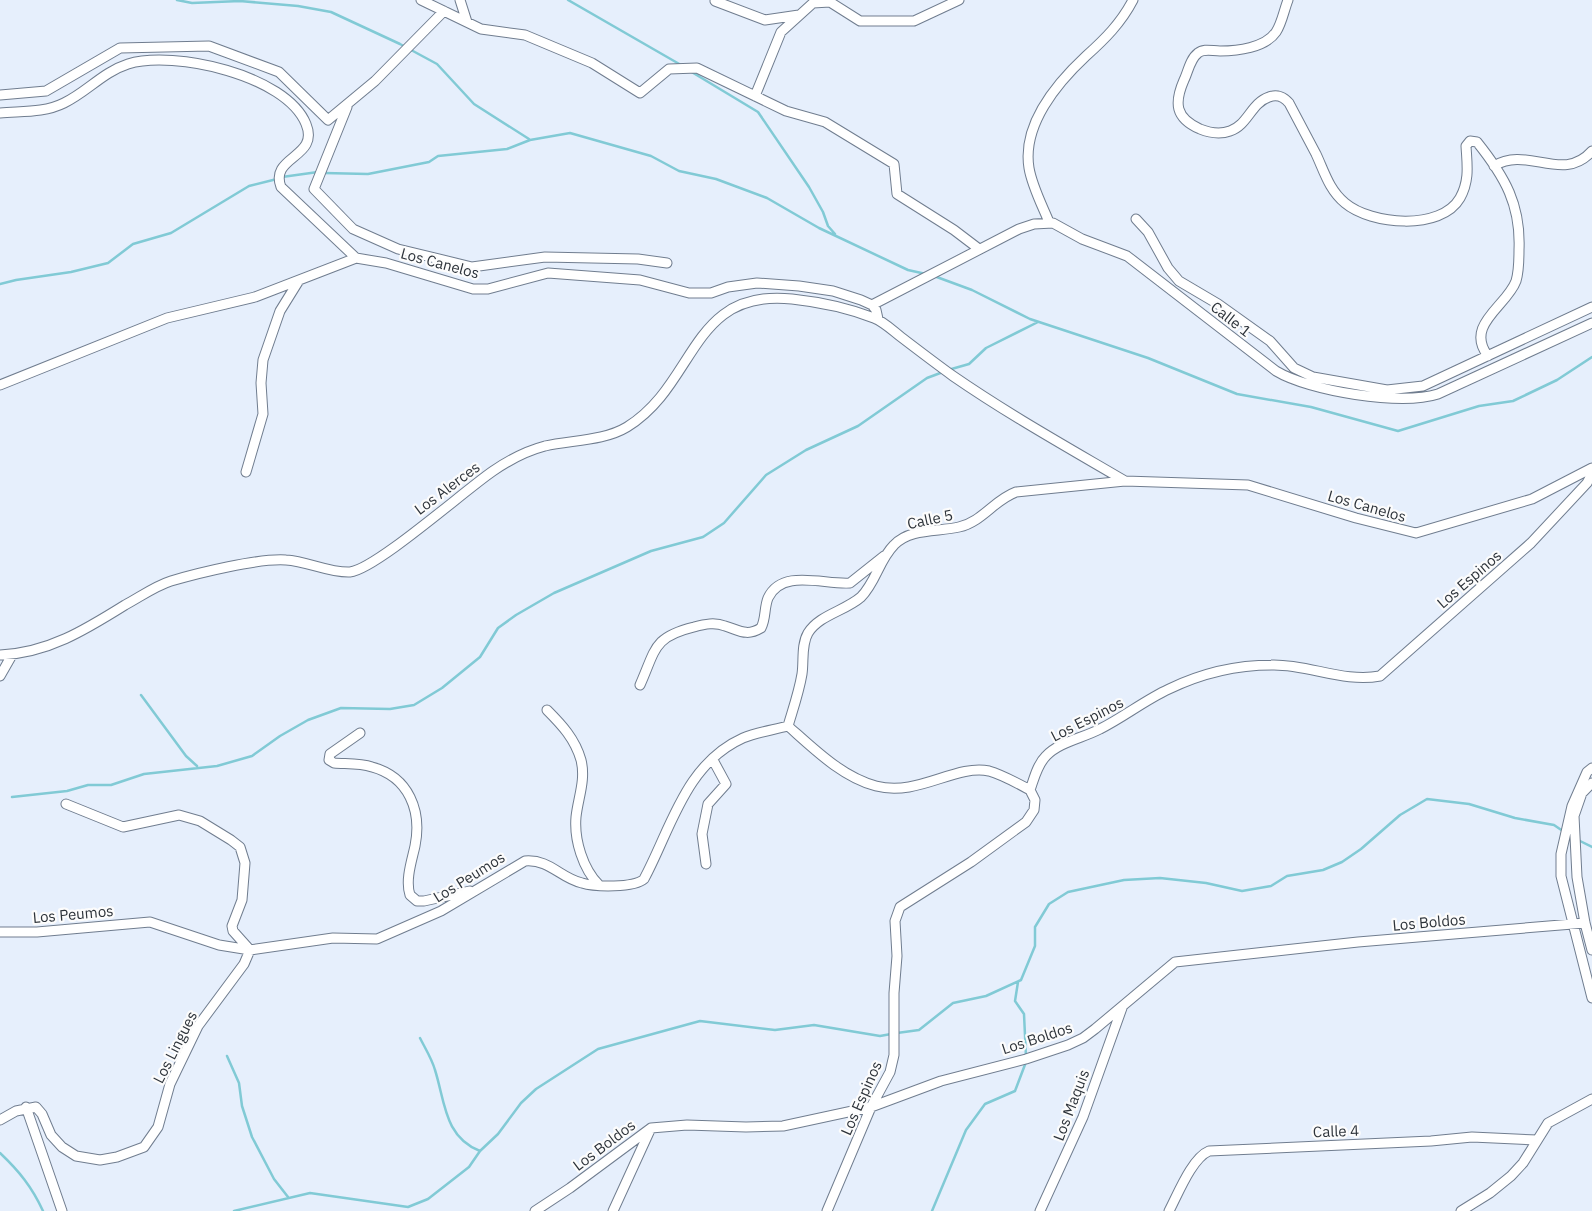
<svg xmlns="http://www.w3.org/2000/svg" width="1592" height="1211" viewBox="0 0 1592 1211" font-family="'IBM Plex Sans',sans-serif">
<rect width="100%" height="100%" fill="#e6effc"/>
<g fill="none" stroke-linecap="round" stroke-linejoin="round">
<path stroke="#81cad5" stroke-width="2.5" d="M177,0L192,3L240,1L298,6L331,12L400,44L437,64L474,104L529,139
M568,0L681,65
M690,71L758,112L809,187L823,212L828,226L835,234
M324,173L368,174L429,162L438,156L507,149L530,140L570,133L651,156L679,171L716,179L767,198L819,228L908,270L926,274
M282,177L318,172
M934,276L972,290L1030,319L1148,358L1237,394L1311,407L1398,431L1479,406L1513,401L1557,380L1592,357
M0,284L16,280L71,272L108,263L133,244L171,233L249,186L277,179
M948,370L969,364L986,348L1038,322
M141,695L186,756L197,766
M12,797L67,791L88,785H111L144,774L217,766L252,756L280,736L308,720L341,708L390,709L414,705L442,688L480,657L498,628L516,615L554,593L651,551L703,537L724,523L766,475L806,450L858,426L927,378L943,372
M1578,840L1592,847
M1018,982L1015,1001L1024,1014L1026,1057
M897,1033L919,1030L953,1003L986,996L1021,980L1035,946V927L1049,904L1068,892L1124,880L1160,878L1206,883L1242,891L1271,886L1287,876L1323,870L1342,862L1361,849L1400,815L1427,799L1469,804L1515,818L1554,825L1573,838
M420,1038C425,1048 432,1059 435,1070C445,1101 444,1137 480,1151
M227,1056L239,1083L242,1106L252,1137L274,1179L288,1197
M0,1153C19,1171 32,1187 43,1211
M234,1211L310,1193L408,1207L428,1199L469,1167L480,1151L498,1134L521,1103L536,1089L598,1049L700,1021L775,1030L814,1025L880,1036L891,1034
M932,1211L966,1130L985,1104L1015,1091L1026,1062"/>
<defs>
<path id="minor" d="M421,0L481,29L525,35L592,63L640,93L669,69L697,68L786,111L825,122L894,164L897,194L954,230L979,249
M460,0L467,22
M1288,0C1284,10 1282,23 1276,32C1265,48 1237,51 1220,51C1212,51 1204,48 1198,53C1190,59 1188,72 1184,80C1174,103 1175,118 1200,129C1210,133 1219,135 1230,131C1248,125 1251,103 1269,97C1277,94 1284,97 1289,103C1298,120 1307,137 1316,154C1324,171 1329,190 1345,203C1371,225 1441,231 1460,198C1470,180 1467,164 1466,146L1470,141L1477,142C1505,177 1521,205 1519,250C1519,261 1519,271 1516,281C1507,306 1464,325 1488,356
M715,1L765,20L799,15
M0,95L46,91L120,48L209,46L279,72L328,120L375,81L444,11
M755,96L781,32L813,3L830,2L860,21H914L959,0
M347,107L314,189L353,229L398,249L472,267L545,257L638,259L667,263
M0,113C21,111 44,113 64,103C87,92 103,72 128,64C174,50 286,75 306,124C320,158 269,156 281,187L356,258
M1494,166C1527,145 1563,184 1592,151
M1136,219L1148,232L1168,268L1179,281L1218,304L1270,341L1294,368L1313,377L1387,390L1423,386L1592,307
M1049,222C1042,205 1032,186 1029,168C1022,125 1057,83 1086,56C1105,39 1121,23 1133,0
M872,305L1019,229L1034,224L1053,223L1082,239L1127,256L1276,371C1309,391 1401,406 1438,394L1592,323
M0,385L167,318L255,297L356,258L386,263L473,289H488L548,273L640,280L689,293H711L728,287L757,283L799,286L833,291L861,300L872,305L876,310L878,319
M246,472L263,414L261,383L263,360L280,311L298,282
M0,655C48,653 85,630 125,605C140,597 155,586 171,581C198,573 259,558 286,560C307,561 329,573 350,572C376,569 465,490 493,471C509,460 526,451 545,446C571,440 604,441 627,427C697,384 690,288 792,299C820,302 848,308 874,318C884,322 892,330 901,337C918,350 935,363 953,376C1008,414 1067,447 1125,481
M0,676L12,655
M640,685C656,649 653,637 694,627C705,624 715,622 725,626C739,630 746,637 761,628C766,619 764,608 768,598C782,568 824,585 850,583L884,556
M547,710C562,725 575,739 581,760C586,780 578,798 576,817C574,840 583,869 599,885
M788,726C793,709 799,692 802,674C804,661 801,645 808,633C819,615 845,611 861,597C876,582 879,560 894,545C910,528 938,532 959,527C982,522 994,500 1016,492L1125,481L1248,485L1356,518L1416,533L1532,499L1592,468
M788,726C814,749 842,777 876,786C918,797 955,764 989,771C1003,775 1017,783 1030,790
M360,733L330,754L329,760L334,763C346,764 360,763 372,767C409,777 422,811 415,846C412,860 405,880 410,895L417,901H424L470,891
M1592,768L1587,772L1572,806L1561,854V876L1592,998
M1592,783L1582,793L1574,816L1577,877L1585,923L1592,950
M706,864L702,834L708,804L726,784L713,760
M0,932H37L150,922L219,945L250,950L333,938L377,939L441,911L525,861C550,859 560,878 582,883C595,887 634,888 644,879C671,829 685,764 743,738C757,732 773,730 788,726
M26,1107L62,1211
M0,1120L16,1111L36,1107L42,1114L51,1135L62,1147L76,1156L100,1160L117,1157L144,1147L158,1127L170,1084L198,1026L244,964L250,950L233,931L232,926L242,900L245,863L240,847L231,840L200,821L179,815L123,827L66,804
M535,1211L570,1188L651,1128L687,1125L746,1127L783,1126L871,1107L941,1081L1026,1059L1068,1045L1083,1038L1095,1029L1175,962L1358,942L1585,923
M613,1211L651,1128
M827,1211L871,1107L890,1072L894,1055V993L897,956L895,921L900,907L971,862L1026,822L1034,810L1035,800L1030,790C1034,779 1037,765 1046,756C1059,742 1083,738 1100,729C1124,717 1145,700 1169,689C1200,674 1237,665 1272,665C1308,664 1344,683 1380,676L1531,543L1587,483L1592,474
M1040,1211L1083,1117L1122,1008
M1169,1211C1178,1194 1192,1158 1209,1151L1431,1141L1472,1137L1537,1140
M1461,1211L1490,1193L1511,1176L1523,1163L1548,1123L1592,1099"/>
</defs>
<use href="#minor" stroke="#707d8f" stroke-width="11"/>
<use href="#minor" stroke="#fff" stroke-width="9"/>
</g>
<g text-anchor="middle" dominant-baseline="central" stroke-width="4.5" stroke-linejoin="round" paint-order="stroke">
<g font-size="15" fill="#2d333a" stroke="#fcfcfc">
<text transform="translate(440 263) rotate(15)">Los Canelos</text>
<text transform="translate(1231 319) rotate(38)">Calle 1</text>
<text transform="translate(447 488) rotate(-37)">Los Alerces</text>
<text transform="translate(1367 506) rotate(16)">Los Canelos</text>
<text transform="translate(930 519) rotate(-12)">Calle 5</text>
<text transform="translate(1469 579) rotate(-41)">Los Espinos</text>
<text transform="translate(1087 719) rotate(-27)">Los Espinos</text>
<text transform="translate(469 877) rotate(-32)">Los Peumos</text>
<text transform="translate(73 914) rotate(-5)">Los Peumos</text>
<text transform="translate(1429 922) rotate(-5)">Los Boldos</text>
<text transform="translate(1037 1038) rotate(-18)">Los Boldos</text>
<text transform="translate(175 1047) rotate(-63)">Los Lingues</text>
<text transform="translate(861 1098) rotate(-66)">Los Espinos</text>
<text transform="translate(1071 1105) rotate(-69)">Los Maquis</text>
<text transform="translate(1336 1131) rotate(-2)">Calle 4</text>
<text transform="translate(604 1145) rotate(-37)">Los Boldos</text>
</g>
</g>
</svg>
